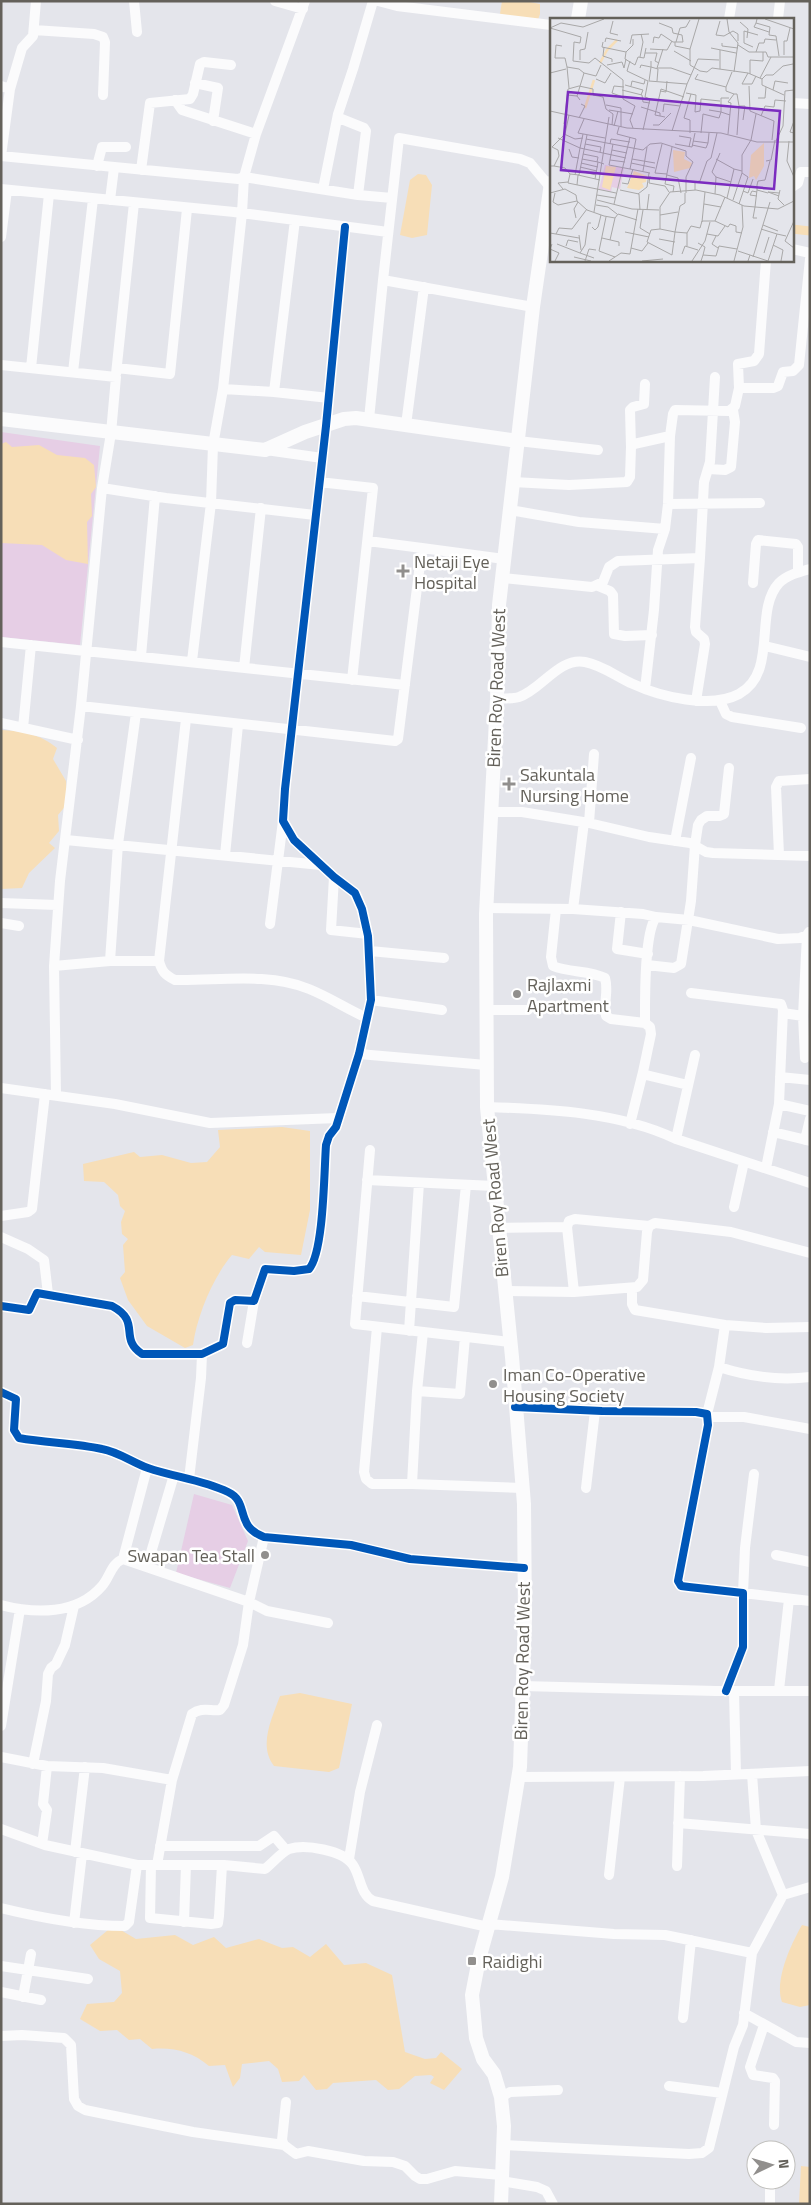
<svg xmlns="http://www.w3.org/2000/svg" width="811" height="2205" viewBox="0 0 811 2205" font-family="'Titillium Web',sans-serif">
<rect width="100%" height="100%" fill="#e4e5eb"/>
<path fill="#e6cee5" d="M1,432L100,446L80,645L1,637Z
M194,1494L232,1505L248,1541L230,1588L176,1573Z"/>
<path fill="#f7deb7" d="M502,1H525L540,4V14L535,28L499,20Z
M418,174L426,175L432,185L427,235L412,238L400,235L410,180Z
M6,442L12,447L39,445L57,455L85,458L94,465L96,487L91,494L92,516L87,522L88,564L66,560L42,545L1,543V444Z
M1,730C23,731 40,734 57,748L53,759L66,781L68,803L58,815L59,831L49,843L55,848L29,873L22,888L1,889Z
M282,1127L310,1131V1210L301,1255L265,1252L259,1247L249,1259L232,1255C213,1277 197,1316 193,1345L185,1348L147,1326L128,1300L120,1278L125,1272L123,1245L128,1239L122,1234L121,1222L125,1211L120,1206L118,1195L104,1182L84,1181L83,1164L134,1152L140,1157L162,1155L191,1163L207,1162L220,1147L218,1130Z
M300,1693L352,1704L339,1768L329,1772L274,1766C258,1746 272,1718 280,1696Z
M802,1925L810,1927V2005L800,2007L782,2002C774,1981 791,1944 802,1925Z
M119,1929L136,1939L175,1935L193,1945L214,1937L226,1948L259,1939L282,1948L293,1947L310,1957L326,1944L344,1965L366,1963L392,1975L405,2052L425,2059L436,2058L441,2052L462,2069L444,2090L430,2083L434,2077L431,2075L415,2076L399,2089L388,2090L376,2080L333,2083L327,2089L316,2090L304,2075L299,2081L282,2082L278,2069L269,2061L242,2064L240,2078L233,2087L225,2065L209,2066C192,2052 174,2047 152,2049L140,2039L129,2040L117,2030L100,2031L80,2019L87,2004L114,2002L122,1993L120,1971L99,1959L90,1945L108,1930Z
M801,2166L810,2167V2204H799Z"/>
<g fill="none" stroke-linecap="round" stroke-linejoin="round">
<path stroke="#f7deb7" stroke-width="9" d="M792,229L810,231"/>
<path stroke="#fbfbfc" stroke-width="10" d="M134,1L137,32
M275,1L303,9
M378,1L397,6L551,25
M729,19L732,1
M778,19L780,1
M34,30L94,34L103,37L105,42L103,95
M195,83L218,88L213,121
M1,86L10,89L22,48L33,36L36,1
M175,100L182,110L256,134
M792,103L810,104
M1,156L238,179L244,177L256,134L305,1
M1,156L10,89
M97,166L102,147H126
M141,170L150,103L190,99L193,94L200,64L204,62L231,65
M792,187L798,183L801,172H810
M1,189L234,212L388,232
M323,189L338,114
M358,195L366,131L364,128L339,118L338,114L353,69L373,1
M110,200L114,168
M1,237L7,190
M792,249L810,253
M383,280L533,307
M1,365L116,377L111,433L102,488
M31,368L49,194
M117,368L170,374L187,209
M73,372L93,199
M116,374L134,203
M739,388L738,364L754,361L759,354L766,260
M223,389L274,392L295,220
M274,392L329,398
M369,419L383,280L399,138L520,159L530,163L550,187
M406,425L424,287
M518,441L598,450
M631,447L630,410L633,407L644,404L645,384
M266,450L322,458
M709,469L725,470L731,467L735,422L733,410
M319,482L373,488L352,680
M513,482L569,485L627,482L630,477L631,447L634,444L670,436L673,414L675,410L729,411L735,406L739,388H773L778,386L783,372L793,371L799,365L810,259
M668,504L760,503
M510,510L579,522L665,529
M315,515L166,498L102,488L81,706L395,741L398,739L422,548L504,559
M368,541L422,548
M502,578L592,587L603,582L609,567L618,561L700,558L704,482L710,462L715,377
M753,583L756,544L758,540L796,544L798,547V572
M598,586L610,591L613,595L614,634L625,636L652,635
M1,642L405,685
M765,646L810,657
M141,656L155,496
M192,661L211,503L213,445L223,389L242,213L244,177L358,195L392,198
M244,668L261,508
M645,689L654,610L658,550L665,529L668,504L670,436
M497,699C504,698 513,699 519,697C541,690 559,657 585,662C602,665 617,677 633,684C661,697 711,709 739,694C779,672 753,611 779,583C787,575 799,572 810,569
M696,701L705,644L704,639L696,632L695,627L700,558
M720,701L726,714L732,717L801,728
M1,723L78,740
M23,728L31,645
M492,812H522L589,823L649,837L690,843L706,852L713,853L810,856
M589,823L594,754
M66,840L321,865
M675,841L691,758
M225,855L238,725
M779,855L776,787L779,781L810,779
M334,877L331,930L368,934
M1,903L57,905
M486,908L573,909L643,914L656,917
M556,909L551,957L553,966C570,973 589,970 605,978C609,991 603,1003 606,1016L611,1019L645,1023L650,1027L651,1034L643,1072L646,1075L688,1085
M573,909L584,822
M621,912L617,949L648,954
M1,923L19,926
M270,924L283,821
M370,951L444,958
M110,961L118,844L136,713
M159,961L186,719
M647,965L674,968L681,964L691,901L695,845L698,825L701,820L707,816H719L724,814L729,768
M54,966L60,881L81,706
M691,993L781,1004L783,1010L779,1104L766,1168
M371,1000L442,1010
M486,1010H528
M783,1013L803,1016
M645,1023C645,1001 644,933 656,917L689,920L778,939L800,938L810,934
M359,1054L486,1065
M805,1058L803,1016L807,935L809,932
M780,1077L810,1080
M1,1088L115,1104L210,1123L338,1118
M56,1095L54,966L110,961H159C162,972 165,975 175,980C218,981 268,972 309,989C329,997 347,1009 367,1018
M779,1104L810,1111
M487,1107C549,1109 619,1112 676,1139L810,1183
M630,1124L643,1072
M773,1132L810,1141
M676,1139L695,1055
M805,1140L810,1119
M370,1150L355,1324L510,1342
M367,1180L494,1186
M734,1207L744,1162
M1,1216L28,1212L32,1209L45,1094
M498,1228L567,1227
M1,1237L28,1249L44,1260L48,1294
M632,1288V1304L635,1310L725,1325
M504,1291L574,1292L637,1287L643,1280L647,1232L649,1226L655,1223L731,1232L810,1253
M574,1292L567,1227L569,1221L575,1219L649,1226
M357,1296L454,1307L466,1185
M1,1306L29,1310L37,1293L112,1306C142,1322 118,1338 142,1354H202L223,1344L230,1303L235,1300L254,1301L265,1269L294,1271L309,1269C324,1252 324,1171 326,1145L329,1136L336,1127L359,1054L371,1000L368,936L362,909L355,893L334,877L294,840L283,821L285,789L326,426L345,227
M377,1327L364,1472L366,1479L372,1484H412
M810,1327L766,1328L725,1325L719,1367C750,1377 778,1381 810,1377
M409,1331L419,1183
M423,1332L417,1391L412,1484L522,1488
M247,1343L254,1301
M417,1391L460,1394L465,1337H468
M1,1392L16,1399L14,1430L19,1438C47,1443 75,1443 102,1449C119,1452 133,1463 148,1468C174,1477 203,1480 228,1492C250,1502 234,1526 264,1537L351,1545L410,1559L524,1568
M515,1407L602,1411L696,1412L707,1414L708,1425L678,1581L681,1586L689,1587L743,1593V1647L726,1691
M707,1414L719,1367
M708,1417H744L810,1429
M754,1474L745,1548L743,1593L810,1601
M189,1479L201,1378L202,1354
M586,1488L595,1411
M776,1555L810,1562
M123,1559L147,1468
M147,1566L174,1475
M1,1605C35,1614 77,1615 102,1586C110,1577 111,1564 123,1559L249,1602L267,1611L328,1623
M522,1686L716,1691H810
M779,1690L789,1599
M734,1691L736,1774
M1,1726L20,1609
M1,1757L47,1766L103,1768L172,1780L157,1865
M33,1764L46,1701L48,1674L51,1668L56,1664L65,1645L74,1606
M752,1774L756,1830L783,1895
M518,1777L703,1776L810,1771
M172,1780L192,1714C201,1707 210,1711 220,1710L224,1705L243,1645L249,1602L264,1537
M678,1823L810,1834
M1,1829L45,1845L137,1865H224L265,1869C271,1864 283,1851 289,1849C305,1844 343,1850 353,1865C361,1877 360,1894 373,1901L488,1927
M42,1844L47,1810L43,1804L47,1766
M160,1846H259L274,1836L286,1850
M75,1852L85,1767
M349,1859L360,1792L377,1725
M151,1865L150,1918L211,1924L218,1923L219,1916L222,1865
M677,1866L680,1776
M609,1875L620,1777
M1,1908C42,1918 83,1926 125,1926L129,1922L137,1865
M184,1922L186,1865
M74,1923L82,1854
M489,1924L614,1934L665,1935L752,1953
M1,1966L88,1979
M1,1992L41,2000
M23,1997L31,1954
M744,2013L796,2042L810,2043
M683,2018L691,1940
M764,2025L750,2067L753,2075L773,2078L775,2081L774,2125
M1,2036L22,2035L64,2038L71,2045L74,2099L78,2106L85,2110L193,2132L284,2145
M669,2086L722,2093
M501,2097L510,2092L558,2090
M286,2102L282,2140L284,2145L296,2154L308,2151L364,2161L393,2162L405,2166L415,2176L420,2179H427L455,2171L501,2175
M503,2145L689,2154L702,2153L709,2148L734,2047L743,2025L752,1953L783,1895L810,1887
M773,2150V2147
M501,2181L537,2187L546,2191L553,2204
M770,2204V2180"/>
<path stroke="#fbfbfc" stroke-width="14" d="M578,19L581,1
M1,419L265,450L305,432L344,419L356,418L518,441
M501,2204L504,2126L501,2097L494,2074L483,2059L476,2038L472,1995L479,1959L502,1877L520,1767L525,1618L524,1504L512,1357L487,1107L486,914L497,699L499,605L533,307L551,183"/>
<defs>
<path id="cycleway" d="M1,1306L29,1310L37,1293L112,1306C142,1322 118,1338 142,1354H202L223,1344L230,1303L235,1300L254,1301L265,1269L294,1271L309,1269C324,1252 324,1171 326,1145L329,1136L336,1127L359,1054L371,1000L368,936L362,909L355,893L334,877L294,840L283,821L285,789L326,426L345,227
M1,1392L16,1399L14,1430L19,1438C47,1443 75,1443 102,1449C119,1452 133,1463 148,1468C174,1477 203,1480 228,1492C250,1502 234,1526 264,1537L351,1545L410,1559L524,1568
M515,1407L602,1411L696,1412L707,1414L708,1425L678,1581L681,1586L689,1587L743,1593V1647L726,1691"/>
</defs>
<use href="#cycleway" stroke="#fff" stroke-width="11"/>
<use href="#cycleway" stroke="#0057b8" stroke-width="8"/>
</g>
<g fill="#918f8d" stroke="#fff" stroke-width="2">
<path d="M400.5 563.5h5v5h5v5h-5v5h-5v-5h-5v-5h5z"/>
<path d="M506.5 776.5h5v5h5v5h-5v5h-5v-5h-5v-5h5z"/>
<circle cx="517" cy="994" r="5"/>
<circle cx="493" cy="1384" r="5"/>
<circle cx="265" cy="1555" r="5"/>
<rect x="467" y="1956" width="10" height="10" rx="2.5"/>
</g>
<g text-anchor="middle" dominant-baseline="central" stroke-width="5" stroke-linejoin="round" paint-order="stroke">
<g font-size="18" fill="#64615a" stroke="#fff" text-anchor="start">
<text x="414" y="561">Netaji Eye<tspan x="414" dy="21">Hospital</tspan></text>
<text x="520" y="774">Sakuntala<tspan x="520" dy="21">Nursing Home</tspan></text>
<text x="527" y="984">Rajlaxmi<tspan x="527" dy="21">Apartment</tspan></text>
<text x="503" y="1374">Iman Co-Operative<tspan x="503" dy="21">Housing Society</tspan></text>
<text x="255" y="1555" text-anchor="end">Swapan Tea Stall</text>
<text x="482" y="1961">Raidighi</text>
</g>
<g font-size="18" fill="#64615a" stroke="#fff">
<text transform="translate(496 688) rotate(-88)">Biren Roy Road West</text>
<text transform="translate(495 1198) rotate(-95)">Biren Roy Road West</text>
<text transform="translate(522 1661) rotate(-89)">Biren Roy Road West</text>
</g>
</g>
<g transform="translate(550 18)">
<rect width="244" height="244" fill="#e4e5eb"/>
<path d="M55,147L74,150L70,171L62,169L61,174L49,171Z" fill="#e6cee5"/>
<path d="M214,125V148L206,162L204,158L199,160L201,137ZM123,132L135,134L134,141L142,145L140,150L124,154ZM56,148L66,149L60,172L52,169ZM84,153L97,158L96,164L92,165L94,169L89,172L77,170Z" fill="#f7deb7"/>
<path fill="none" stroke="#f7deb7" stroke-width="2.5" d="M50,45L57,32L67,22M35,90L44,62"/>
<path fill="none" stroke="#a9a8a8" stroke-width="1" d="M177,1L179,14L188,25L184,54M207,1L206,5L220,9L219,17L226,18L229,38M215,1L244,11M63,3L60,15L68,17M170,3L166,17L174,18L183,13L188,16V23M190,4L198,11L197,20M206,5L204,9L219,14M0,10L31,19L30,25L24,24L23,43L39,45L45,40L73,62V81L85,88L80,102L83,110M0,10L11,5L33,9L54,1M53,24L52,29L76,34L83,27V21M55,24L56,20L71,23M125,24V28L140,31V47L150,53L157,54L162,50L198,55L212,61V67L234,77M126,24L130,10L136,9L140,2M103,25L104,19L109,20L111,16L123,24H133L132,17L123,15L122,10L109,5M172,25V28L188,30M80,26L82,17L99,16M188,27L199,34H216L218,39H243M12,28L6,27L5,40H15L17,49M54,29L53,38L62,41V44M203,29L194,25V13L208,17M161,30L186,35M100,31L117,32L122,23M113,31L107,50H121L141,57M140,31L149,1M124,33L141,43M76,34L75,41L85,47L88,39L94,40L96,30M206,34L209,25H214L215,21L226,22M95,35H107L105,43L109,45M234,37V23H237L240,10M90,39L93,24L91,16M30,42V32L35,31L38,14M80,43L77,53L98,63L95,79L100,81L93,112M101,43V49L108,51L107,63M57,47L72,44L74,50L76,41M90,50L91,47L101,49L99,63L137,66L122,113M170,51V32M0,55L16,51M34,55L46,58L51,47M198,55L192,66H202L206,58M148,56L145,61L176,69V73L184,76L178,84L181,85L178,116M200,56V42L213,43V34M210,60L221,39M46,61L55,65L61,55M212,61L216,57H223L233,48L243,46M137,66L148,41L169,42M75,67L93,72L91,77M81,68L82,63L94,66L95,62M199,68L200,93L224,103L222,122M176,69L182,54M19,70L17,49L29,51L34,55L27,78M72,72L92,77L93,84L100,85M223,72L225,63L238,65M110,73L116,74L117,63M136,75L146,77L145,94L150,93L151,81L170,83M184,76H187L189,88L187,117M17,77L27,78L30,82M73,79L62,75L64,68L74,69M208,80H215L216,69M56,87L71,90V109M189,88H195L193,102M91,89L110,95V98M59,92L83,96M159,92L171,94V80H179M0,93L77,110L171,115L207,124H244M113,94L114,86L130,88M211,98L215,88L224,89L225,82L236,83M115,99L105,97L111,71L134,79M29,100L35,88L31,86M34,101L28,115L55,120M244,103L240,114L244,115M14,106L18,71L29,68L43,71V77L53,79L56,91L63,96L62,107M103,107H109L121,95M64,108L68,93M140,115V102L134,100L141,76M151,115L153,96L169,100L171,94L180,97M14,116L25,121L33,120M33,116L30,130L76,140M37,117L29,157L20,156L18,165L66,175M129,118L141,120L139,129M8,120L30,130L25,157M36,121L93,132L100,126L111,125L136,133V138L143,144L136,159V175M201,122L206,96M143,123L158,125L159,115M226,123L233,108L235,73L244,72M239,123L237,143L244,159M35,126L51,129L50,134M60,126L61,121L80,124M63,126L59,147L80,151L86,121L67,116L69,109M112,126L105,155L117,156M125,126L142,129L145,115M142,127L156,130L158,125M122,129L115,166L124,168L123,174M19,131L22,139L29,140M62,132L77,135M33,136L48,139L47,144M32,141L48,144M82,141L105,145M166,141L184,151M60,142L75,144M216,143L221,142L225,122M31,145L48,149M81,145L105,150M0,148H4L9,138L8,132L2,129L15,116L19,97M4,148L15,150L20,156M30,149L47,153M80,151L100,155M29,153L46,157M93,153L97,129M117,157L128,160L131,175M100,158L99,165L115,168L119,174M166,159L181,164M45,161L48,144L54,146M72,165L78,166L83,151M27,167L28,157L50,162M13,171L8,165L18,164M70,172L89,176L90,192M145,172V164L150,163L157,143L161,140L167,115M230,172L228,181L234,187M193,173L198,175L203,161M0,175L15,171L26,177L27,183L37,192L54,198L65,200L68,196L87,202M5,175L3,184L8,187L27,183M135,175V185L130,188L125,214L137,215V228M218,175L207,172V167L208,163L215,162L220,143M88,176L97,169L99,155M165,176L166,159L162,154L170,135M47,177L65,180M207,178L200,177L202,173L207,174M229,178L218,174L229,175M177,180L184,151L192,153M47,182L82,191L109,192M183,182L192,155V137L201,122M64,186L80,119M154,186L171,189M189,186L198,159L192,155M46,187L58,189L67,196M205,189L207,172M205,189L203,200H207M93,192L90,210L100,216M97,192L99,176M44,194L59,99M110,197L128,194M56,199L49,233L65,239M26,200L24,191L28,184M165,203L178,209L180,206L186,208V214L192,215M244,203L235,223L244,230M152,204L155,174M41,205H38L35,227L30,235L44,240M213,207L228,213M42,209L45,212L48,209L51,197M110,211L125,214L122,237L97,224L101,212L110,211V189L120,174L146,172L170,177L194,188L228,191L244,183M211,211L227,216M75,214L99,219M0,215L29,220M137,215L141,208L150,210L152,203H165L175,179M6,216L9,210L22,211L37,191M157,216L168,218L175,208M29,217L31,232M166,218L162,226L168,230M52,220L69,224V228M109,221L125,224M60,222L65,200M148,225L155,229L153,237M2,226L0,231L9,235L5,243M7,226L30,235M223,227L233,232L231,243M16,228L18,222L28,224M81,230L92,233L98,225M188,233L200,237L198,243M214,235L219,219M132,236L135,228L148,232M200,237L218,243M24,239L41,243M203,239L220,184M35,243L39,231L46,232M59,243L71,235L80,236L88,191M92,243L113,241M142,243L155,223L160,204M151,243L153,237L166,238L169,228L187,231M184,243L193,209L192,187M218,243L227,216L236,218"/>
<path fill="#7b2cbf" fill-opacity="0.15" stroke="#7b2cbf" stroke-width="2.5" d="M18,74L230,93L224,171L11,152Z"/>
<rect width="244" height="244" fill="none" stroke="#64615a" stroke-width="2.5"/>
</g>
<rect width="811" height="2205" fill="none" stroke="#64615a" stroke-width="5"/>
<g transform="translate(771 2165) rotate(85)"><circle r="24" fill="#ffffff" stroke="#c1c0bd"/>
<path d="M0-4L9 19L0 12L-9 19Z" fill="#918f8d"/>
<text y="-8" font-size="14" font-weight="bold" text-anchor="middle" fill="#64615a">N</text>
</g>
</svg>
